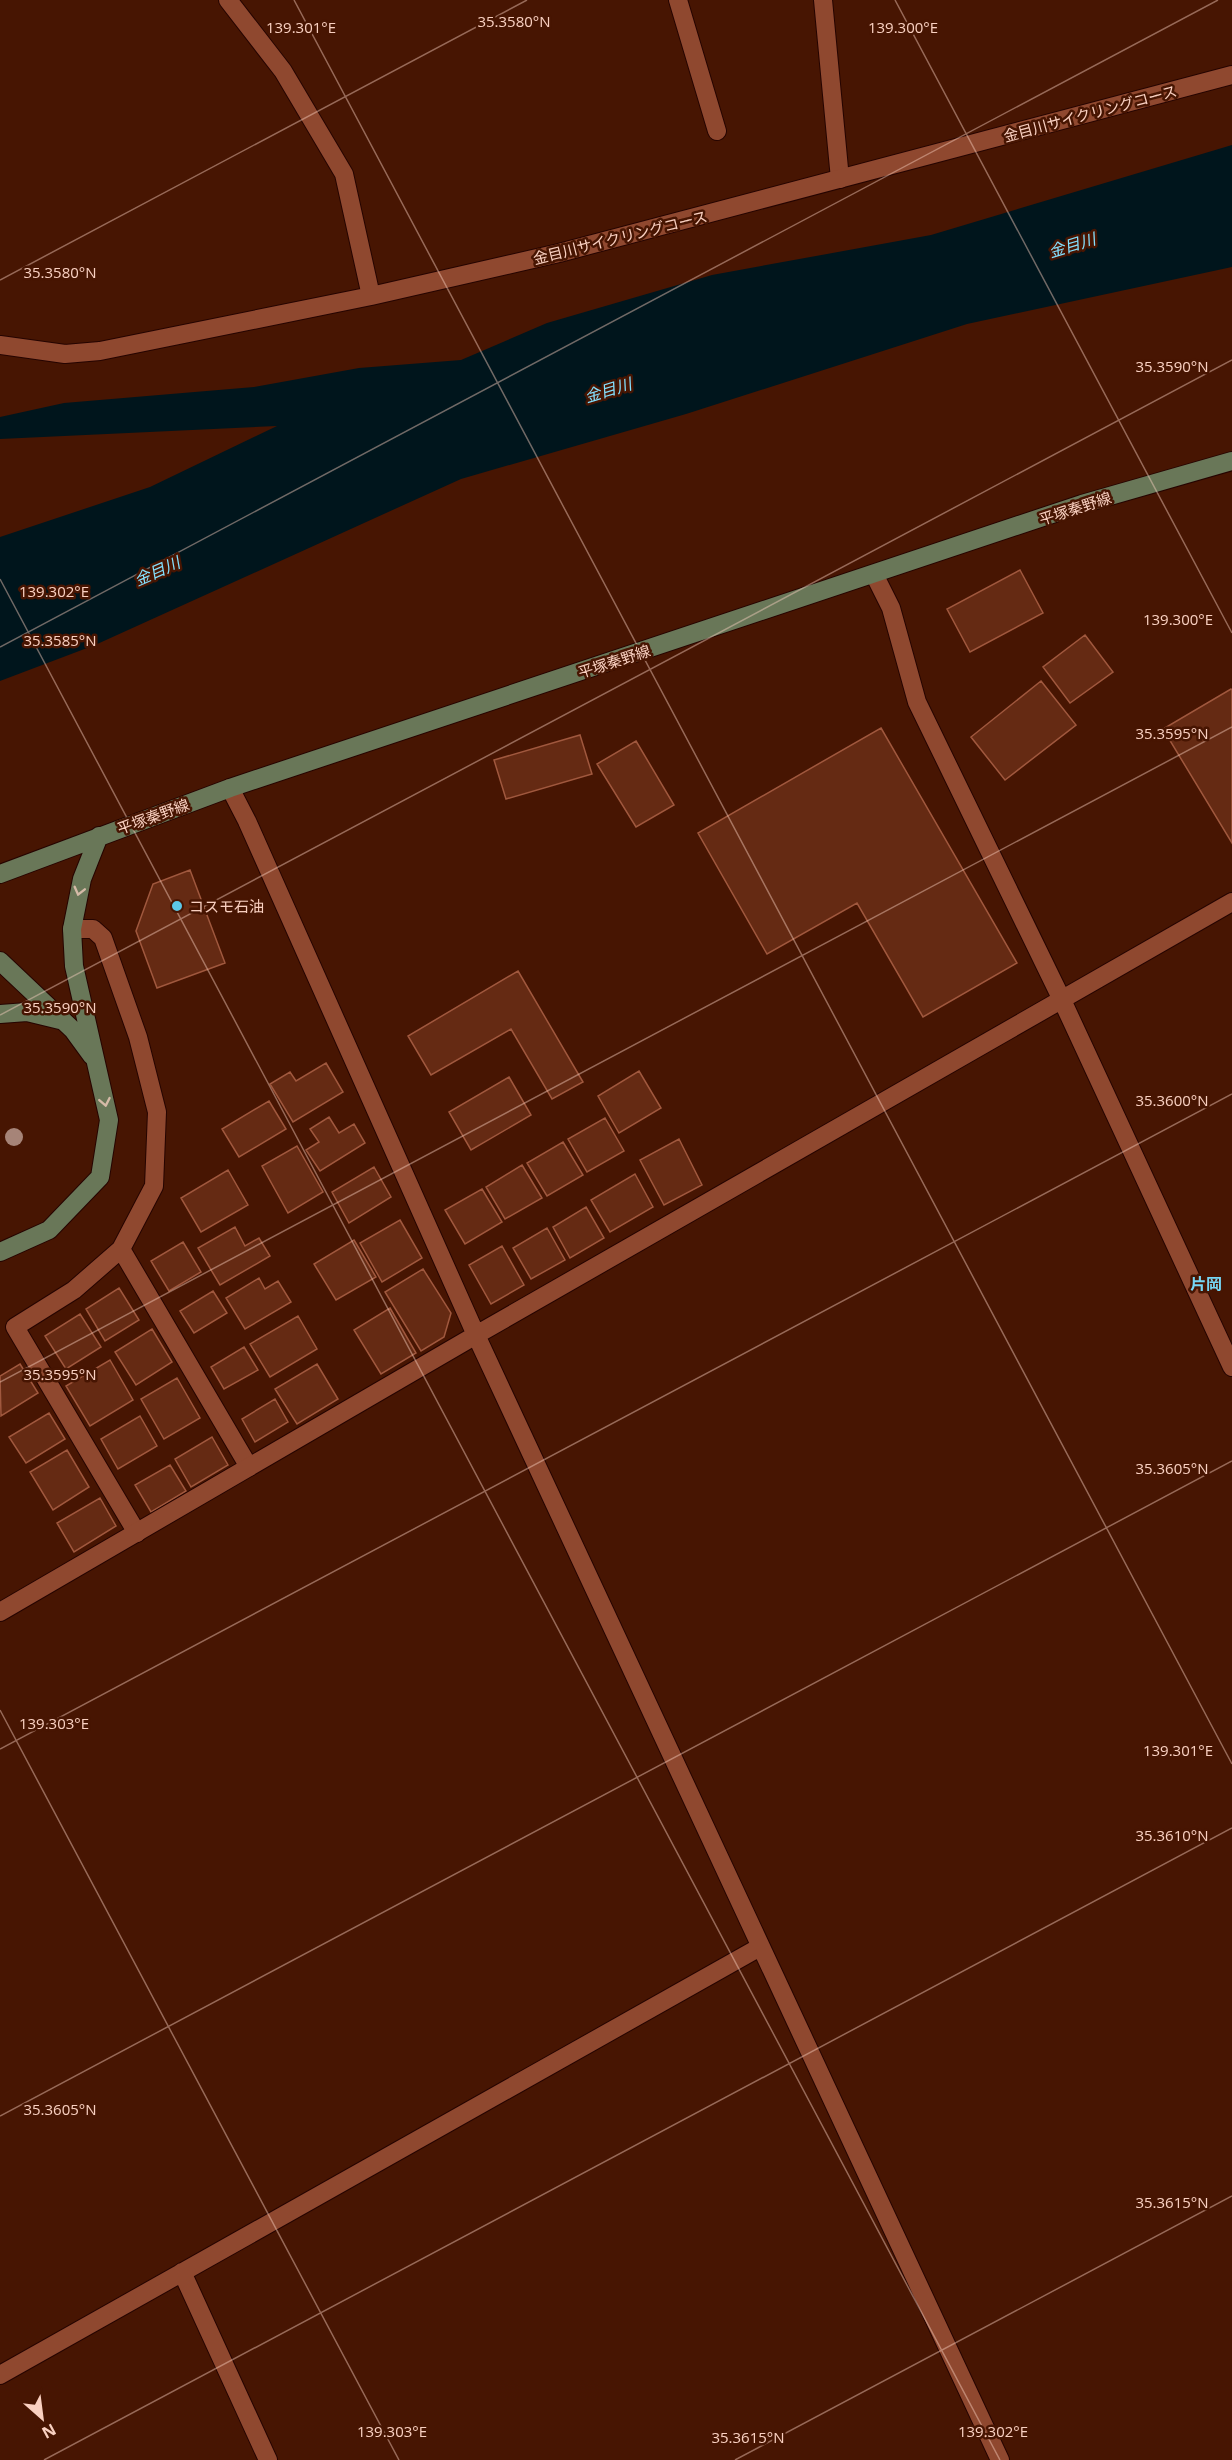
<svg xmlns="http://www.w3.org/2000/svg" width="1232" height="2460" viewBox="0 0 1232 2460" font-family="'Open Sans','Noto Sans JP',sans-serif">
<rect width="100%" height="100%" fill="#471502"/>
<path fill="#00151c" d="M1232,145V267L967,324L686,414L461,479L95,645L0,681V537L150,487L277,426L0,439V417L64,403L254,387L359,368L461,360L547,323L712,275L931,235Z"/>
<path fill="#652a13" stroke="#a0583e" stroke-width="1.5" d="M1020,570L1043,613L970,652L947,609Z
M1085,635L1113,672L1070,703L1043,667Z
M1041,681L1076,725L1005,780L971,737Z
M1231,689L1232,690V843L1163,729Z
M881,728L1017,963L923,1017L857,903L767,954L698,833Z
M580,735L592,774L506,799L494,760Z
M636,741L674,805L636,827L597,764Z
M190,870L225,963L157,988L136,931L153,884Z
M518,971L583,1082L552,1099L511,1029L431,1075L408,1036Z
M326,1063L343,1092L293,1122L270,1084L290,1072L296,1081Z
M639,1071L661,1108L619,1133L598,1096Z
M509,1077L531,1115L471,1150L449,1112Z
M269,1101L286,1129L239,1157L222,1129Z
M329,1117L339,1133L354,1124L365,1143L320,1171L306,1150L319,1142L310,1129Z
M605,1118L624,1151L587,1172L568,1139Z
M679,1139L702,1185L664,1205L640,1160Z
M563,1142L583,1175L547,1196L527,1163Z
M297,1146L323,1192L288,1213L262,1166Z
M522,1165L542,1198L505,1219L486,1187Z
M374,1167L391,1197L349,1223L332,1192Z
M228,1170L248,1205L201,1232L181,1198Z
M635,1174L653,1207L610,1232L591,1200Z
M482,1189L502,1222L465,1244L445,1210Z
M586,1207L604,1238L570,1258L553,1227Z
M400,1220L422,1258L382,1282L360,1243Z
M235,1227L245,1246L259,1238L270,1256L220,1285L198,1248Z
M547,1228L565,1260L531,1279L513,1248Z
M354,1240L376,1277L336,1300L314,1264Z
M183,1242L201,1272L169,1291L151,1261Z
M502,1246L524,1285L491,1304L469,1265Z
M423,1269L451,1313L444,1337L421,1351L385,1292Z
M259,1278L265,1289L278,1281L291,1302L245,1329L226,1298Z
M119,1288L139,1320L105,1341L86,1309Z
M213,1291L227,1313L194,1333L180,1311Z
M390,1308L416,1353L381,1374L354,1330Z
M80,1314L101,1347L66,1369L45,1336Z
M298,1316L317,1349L270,1377L250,1344Z
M152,1329L172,1362L136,1385L115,1352Z
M244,1347L258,1370L224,1389L211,1367Z
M110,1360L133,1400L90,1426L66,1386Z
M20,1364L38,1393L1,1416L0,1376Z
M317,1364L338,1399L297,1424L275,1389Z
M177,1378L200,1418L164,1439L141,1399Z
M275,1399L288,1422L255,1442L242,1419Z
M49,1413L65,1439L26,1463L9,1437Z
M140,1416L157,1446L118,1469L101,1439Z
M212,1437L228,1465L191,1487L175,1459Z
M67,1450L89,1487L53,1510L30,1472Z
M170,1465L186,1491L151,1512L135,1485Z
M100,1498L116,1526L74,1552L57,1523Z"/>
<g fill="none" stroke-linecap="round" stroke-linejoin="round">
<defs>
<path id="lane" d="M678,0L717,131
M823,0L840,179
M72,929H93L103,938L138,1037L157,1112L154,1186L121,1249L74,1290L15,1327L137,1533
M121,1249L249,1467"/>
<path id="street" d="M228,0L283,71L344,174L371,296
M0,345L65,354L100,351L371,296L559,253L1232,75
M874,574L891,608L917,702L1062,1000L1232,1367
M230,788L247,821L476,1335L1000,2460
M0,1612L476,1335L1232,902
M182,2272L268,2460
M0,2375L760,1947"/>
<path id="primary" d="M0,874L230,788L1082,504L1232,461
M0,961L73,1030L92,1056
M0,1014L27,1012L60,1020
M0,1252L49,1230L100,1177L109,1120L74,966L72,929L82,879L99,836"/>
</defs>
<use href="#lane" stroke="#250400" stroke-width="20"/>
<use href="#street" stroke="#250400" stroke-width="20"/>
<use href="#primary" stroke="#250400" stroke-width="20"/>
<use href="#lane" stroke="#8f482f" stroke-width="18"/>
<use href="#street" stroke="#8f482f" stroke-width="18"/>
<use href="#primary" stroke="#697758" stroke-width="18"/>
</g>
<circle fill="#a68478" cx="14" cy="1137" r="9"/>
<defs><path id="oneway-chevron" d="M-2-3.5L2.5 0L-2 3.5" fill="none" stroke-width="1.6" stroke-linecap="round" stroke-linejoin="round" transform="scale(1.5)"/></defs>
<g stroke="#d5baa7">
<use href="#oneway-chevron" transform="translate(79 891) rotate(104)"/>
<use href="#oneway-chevron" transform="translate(105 1102) rotate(79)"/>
</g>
<path fill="none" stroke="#f9d0c1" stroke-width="1.5" stroke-opacity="0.45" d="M294,0L1232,1764M895,0L1232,633M0,280L527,0M0,579L1000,2460M0,647L1218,0M0,1015L1232,360M0,1382L1232,727M0,1710L399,2460M0,1749L1232,1094M0,2116L1232,1461M44,2460L1232,1828M735,2460L1232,2196"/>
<circle fill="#5cc7e7" stroke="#471502" stroke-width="2" cx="177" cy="906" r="6"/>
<g text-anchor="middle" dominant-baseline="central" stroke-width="5" stroke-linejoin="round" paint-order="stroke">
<g font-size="15" fill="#f9d0c1" stroke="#471502">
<text transform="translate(1090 113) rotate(-15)">金目川サイクリングコース</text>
<text transform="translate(620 237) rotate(-14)">金目川サイクリングコース</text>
<text transform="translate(1075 508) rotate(-18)">平塚秦野線</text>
<text transform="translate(614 661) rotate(-18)">平塚秦野線</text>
<text transform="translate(153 816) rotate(-20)">平塚秦野線</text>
</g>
<g font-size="15" fill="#f9d0c1" stroke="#471502" text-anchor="start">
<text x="189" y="906">コスモ石油</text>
</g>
<g font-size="16" font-style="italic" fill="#84e1ff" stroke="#471502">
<text transform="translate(1072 245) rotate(-17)">金目川</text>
<text transform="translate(608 390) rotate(-17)">金目川</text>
<text transform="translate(157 571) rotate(-24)">金目川</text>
</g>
<g font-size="16" font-weight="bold" fill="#77d7f5" stroke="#471502">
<text x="1206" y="1284">片岡</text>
</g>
</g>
<g font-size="15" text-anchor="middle" fill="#f9d0c1" stroke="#471502" stroke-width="5" stroke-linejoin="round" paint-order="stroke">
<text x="514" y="27">35.3580°N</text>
<text x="301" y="33">139.301°E</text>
<text x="903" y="33">139.300°E</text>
<text x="60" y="278">35.3580°N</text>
<text x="1172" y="372">35.3590°N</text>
<text x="54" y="597">139.302°E</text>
<text x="1178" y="625">139.300°E</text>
<text x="60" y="646">35.3585°N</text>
<text x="1172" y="739">35.3595°N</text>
<text x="60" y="1013">35.3590°N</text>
<text x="1172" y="1106">35.3600°N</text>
<text x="60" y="1380">35.3595°N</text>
<text x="1172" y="1474">35.3605°N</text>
<text x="54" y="1729">139.303°E</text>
<text x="1178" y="1756">139.301°E</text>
<text x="1172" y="1841">35.3610°N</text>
<text x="60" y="2115">35.3605°N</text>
<text x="1172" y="2208">35.3615°N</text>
<text x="392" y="2437">139.303°E</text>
<text x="993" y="2437">139.302°E</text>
<text x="748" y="2443">35.3615°N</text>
</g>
<g transform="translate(42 2418) rotate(152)" stroke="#471502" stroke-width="4.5" paint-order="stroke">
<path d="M0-4.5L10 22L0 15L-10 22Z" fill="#f9d0c1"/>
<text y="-9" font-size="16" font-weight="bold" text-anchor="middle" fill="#f9d0c1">N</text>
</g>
</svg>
